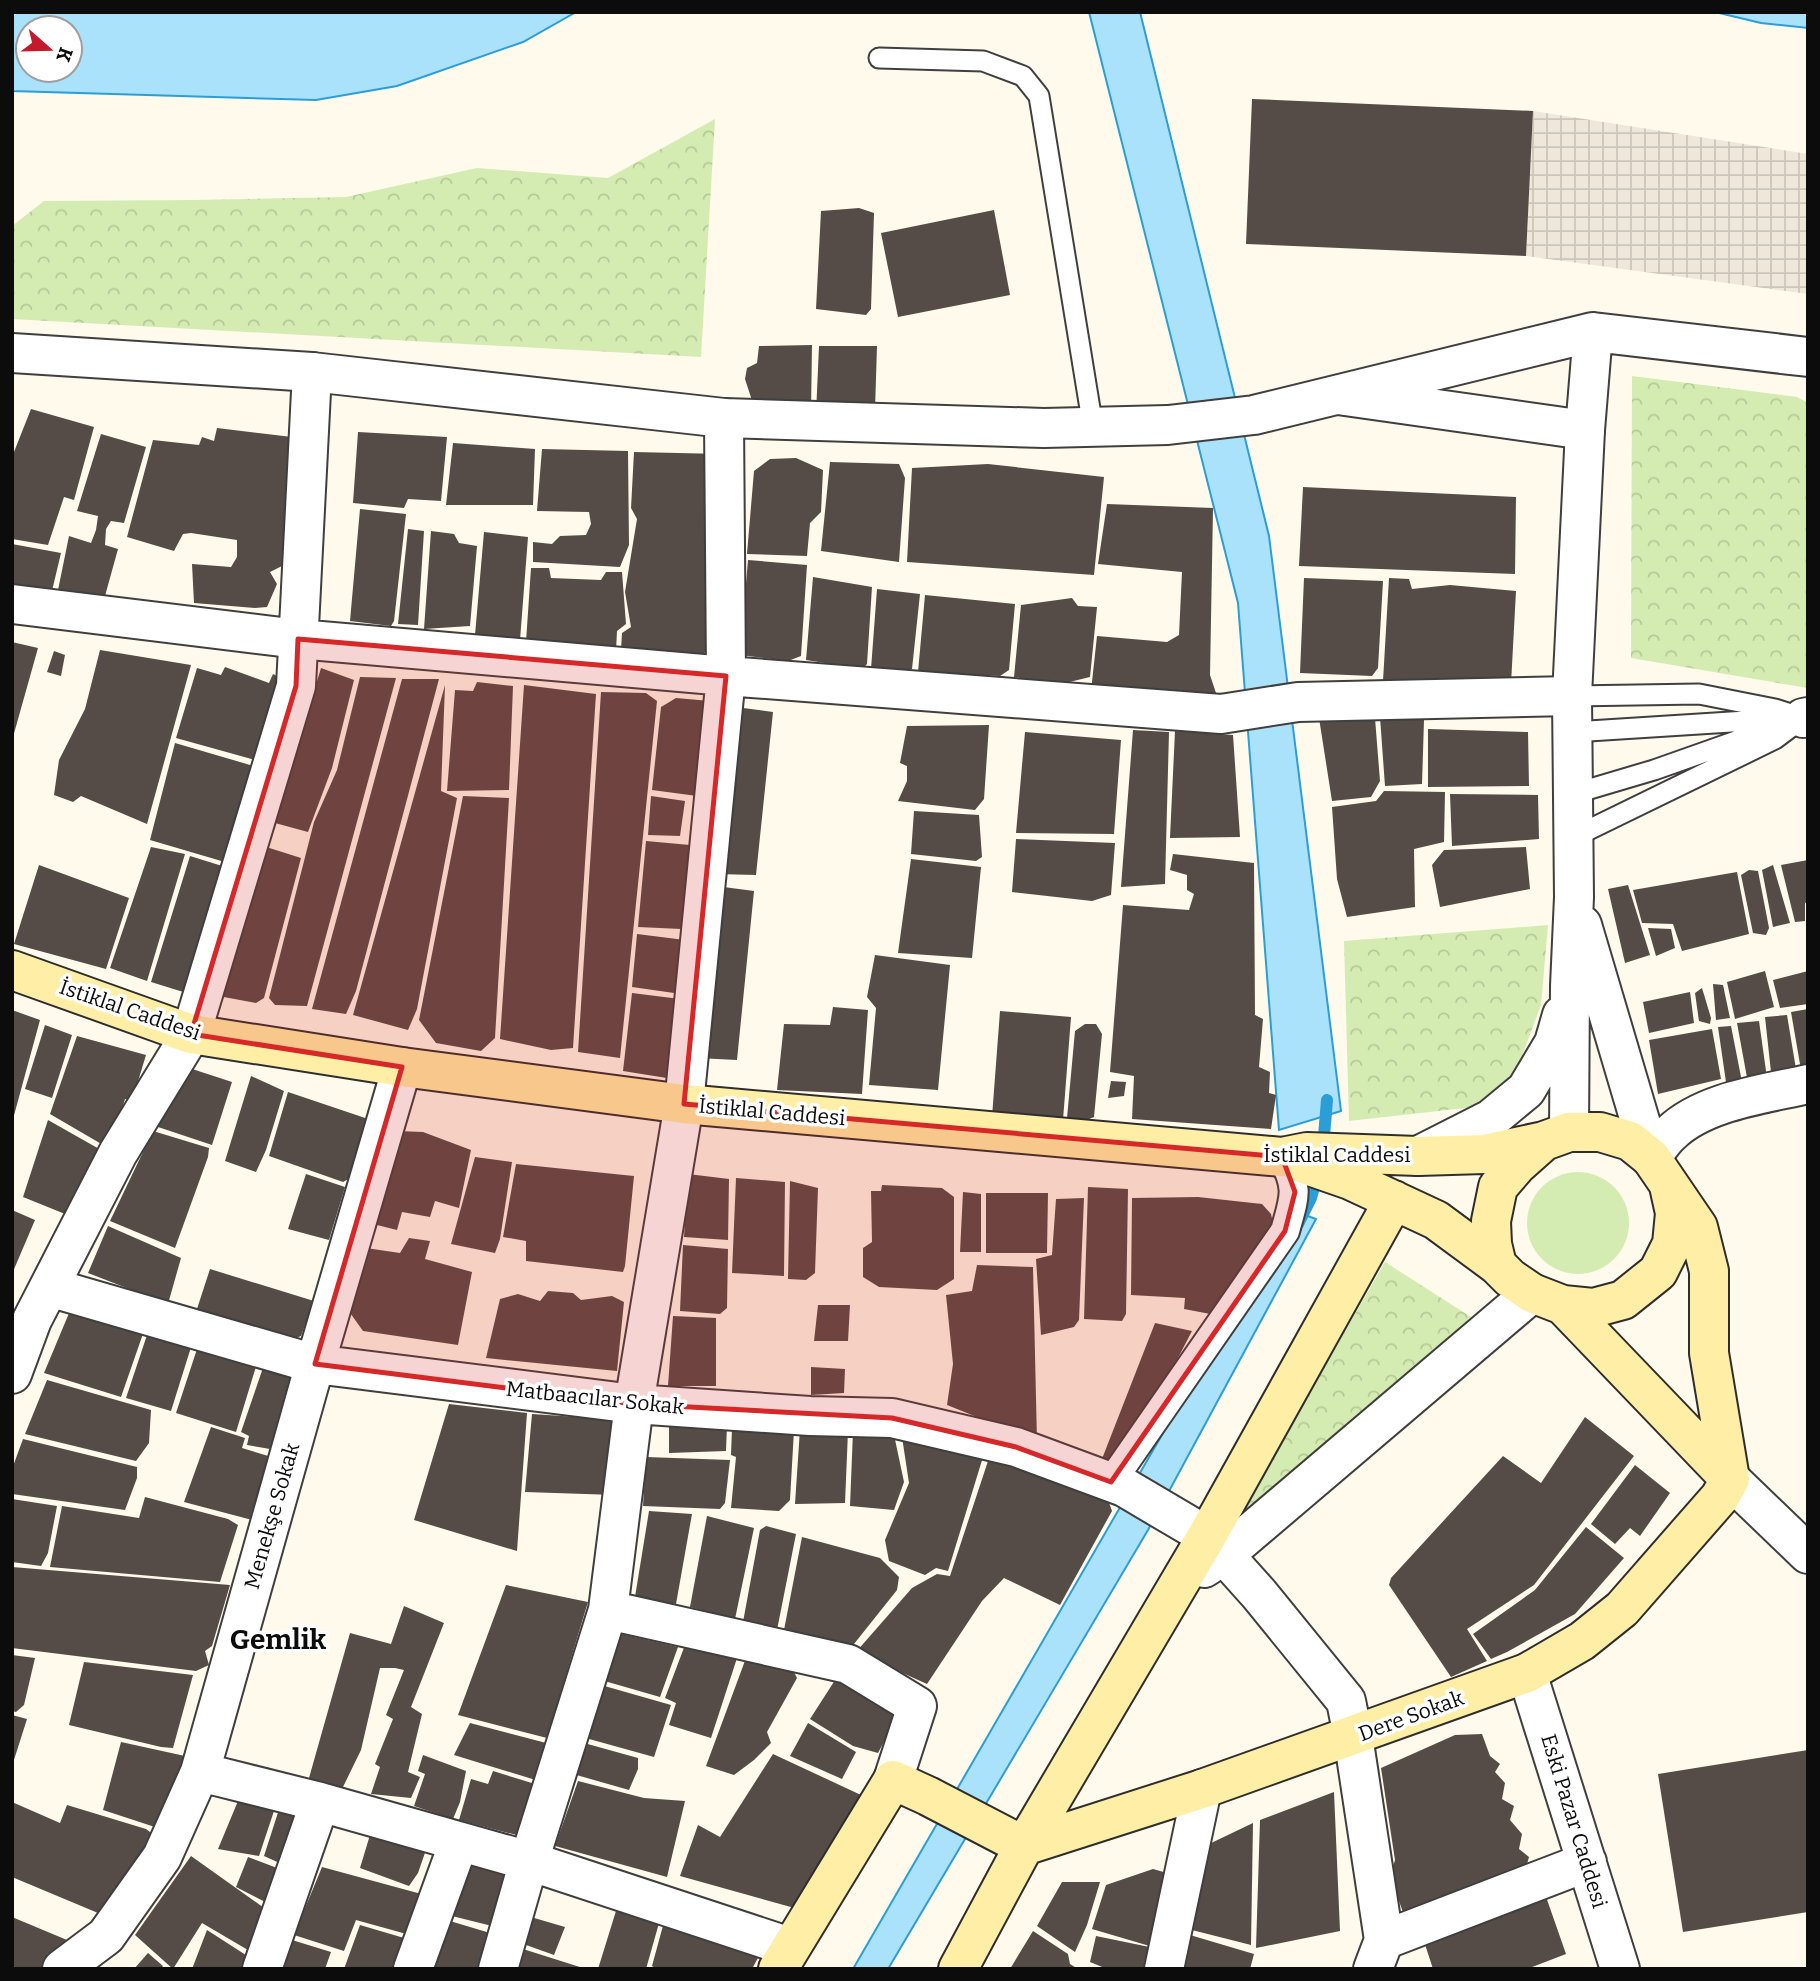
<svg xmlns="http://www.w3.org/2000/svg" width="1820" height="1981" viewBox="0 0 1820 1981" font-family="Bitter,serif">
<defs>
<pattern id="park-crowns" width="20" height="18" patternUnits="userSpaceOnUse" patternTransform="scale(1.75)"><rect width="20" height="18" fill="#d4ecb2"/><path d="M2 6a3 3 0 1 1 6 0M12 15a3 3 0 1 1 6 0" fill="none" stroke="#b5c998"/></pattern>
<pattern id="plaza-grid" width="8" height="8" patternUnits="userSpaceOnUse" patternTransform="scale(1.75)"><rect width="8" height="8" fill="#efe8da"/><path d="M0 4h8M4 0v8" fill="none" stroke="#ccc6ba"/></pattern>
</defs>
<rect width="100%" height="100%" fill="#fffaeb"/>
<path fill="#d4ecb2" d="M1527 1223a51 51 0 1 1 102 0a51 51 0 1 1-102 0Z"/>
<path fill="url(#park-crowns)" d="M715,119L701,357L12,319V226L44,201L194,200L346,197L477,168L608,178Z
M1632,376L1797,397L1808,403V688L1631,658Z
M1548,925L1541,1005L1513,1080L1483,1106L1349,1121L1344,941Z
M1385,1262L1471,1317L1248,1529L1235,1521Z"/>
<path fill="url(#plaza-grid)" d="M1533,111L1808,154V294L1526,256Z"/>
<path fill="#abe2fb" stroke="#2c9ed7" stroke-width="2" fill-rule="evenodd" d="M12,12H576L523,42L397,86L316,100L12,91ZM28,28H70V70H28Z
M1089,12H1140L1269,536L1341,1111L1279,1130L1238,603Z
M1715,12H1808V28L1761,23Z
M1292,1210L1316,1219L1148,1530L888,1969H853Z"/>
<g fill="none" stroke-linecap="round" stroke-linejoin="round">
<path stroke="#2c9ed7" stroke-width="12" d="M1323,1148L1327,1100
M1298,1224L1311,1198L1318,1173"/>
</g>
<path fill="#554c47" d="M1252,99L1533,111L1526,256L1246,244Z
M859,208L874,213L871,309L866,315L816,309L821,211Z
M994,210L1010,295L898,317L881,233Z
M812,345L811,412L756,413L745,379L747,368L757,363L759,346Z
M819,346H877L875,410L816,414Z
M31,409L94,427L74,500L64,497L48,545L12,539V457Z
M217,428L292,437L282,566L270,572L277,584L267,607L255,608L194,603L192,564L231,567L237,557V540L191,533L183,534L174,551L127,537L153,440L199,445L202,437L214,441Z
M358,432L447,437L441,501L408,499L404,508L353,503Z
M101,434L146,447L124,523L111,521L106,529L105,545L118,549L105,596L87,598L58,590L69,536L91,543L96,530L98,516L77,511Z
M453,443L535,449L533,505H446Z
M542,449L628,451L629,545L620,567L533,562V542L552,544L560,536L586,535L591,524L589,512L537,511Z
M634,452L722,454L708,651L698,656L621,650L622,633L631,627L625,592L637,519L631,508Z
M796,458L823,470L821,512L810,523L807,556L747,554L754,471L770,459Z
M830,462L899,464L905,478L899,562L821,551Z
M988,464L1104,477L1094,575L907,562L912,468Z
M1303,487L1516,497L1515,574L1299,566Z
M1107,504L1213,508L1210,675L1219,702L1090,700L1097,636L1167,642L1179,635L1182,572L1098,564Z
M360,509L406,514L394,621L391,626L350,621Z
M408,529L424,531L418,625L398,624Z
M431,531L454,534L459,543L477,546L470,626L424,629Z
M484,532L528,537L520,640L475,635Z
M12,544L61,553L51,595L12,587Z
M748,560L807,565L801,656L788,661L740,655Z
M531,568H549L551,578L601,580L606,572H622L626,624L617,631L616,651L526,642Z
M813,577L872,587L867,664L862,669L806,660Z
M1304,578L1383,581L1378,668L1372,676L1300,673Z
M1389,578L1409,579L1412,589L1450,585L1516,591L1511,684L1383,681Z
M877,589L920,594L912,669H871Z
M925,595L1015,604L1009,670L1000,676L918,672Z
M1072,598L1078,606L1097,607L1090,677L1057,685L1014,677L1021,605Z
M12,642L38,648L13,737H12Z
M100,650L191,665L147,824L81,796L73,802L54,795L59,760L85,709Z
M54,651L65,655L61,676L47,672Z
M225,667L269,683L273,674L281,678L259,761L176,738L197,668L221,675Z
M321,668L354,680L332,768L308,832L275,823Z
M360,677L396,678L307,1006L275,1005L269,998L314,822L337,770Z
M402,679H439L356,991L346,1014L312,1009Z
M477,682L513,686L509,790L447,791L455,690L473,691Z
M445,685L441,791L457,798L417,1009L408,1030L353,1015Z
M524,685L596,694L573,1048L551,1050L500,1039Z
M601,692L646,693L657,701L620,1058L578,1052Z
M676,698L710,701L697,796L652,790L661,707Z
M736,707L773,712L756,875L716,874Z
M1380,717L1424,720L1422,784L1385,786Z
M1319,718H1375L1380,781L1371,797L1332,801Z
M989,725L984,799L975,810L898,801L907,781V766L900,763L907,726Z
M1428,729L1528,732L1529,786L1428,787Z
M1133,730L1169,732L1165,884L1121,887Z
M1175,731L1233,735L1240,837L1170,838Z
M1025,732L1121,740L1114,834L1016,833Z
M175,743L257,767L235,865L150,840Z
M1384,791L1445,792L1444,842L1414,849L1415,907L1347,917L1337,879L1332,807L1376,801Z
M1450,794L1538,795L1539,839L1452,846Z
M463,796L509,798L495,1038L481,1051L436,1043L419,1020Z
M651,796L685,801L680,836L648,835Z
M914,811L979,815L982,857L976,861L911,854Z
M1016,839L1115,843L1111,895L1092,901L1012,892Z
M646,841L690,845L692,883L681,929L638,927Z
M260,845L301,858L264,998L256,1003L213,995Z
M151,847L185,854L147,981L110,968Z
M1526,847L1530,889L1440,907L1432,865L1444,850Z
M1173,854L1254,863L1255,1015L1263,1019L1259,1067L1270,1072L1269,1093L1276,1095L1271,1129L1132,1119L1134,1076L1110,1072L1123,905L1189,910L1194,894L1187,890V875L1170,870Z
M190,856L235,870L193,995L151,982Z
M911,859L981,867L972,958L898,953Z
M1808,860V902L1805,903V921L1795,922L1781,865Z
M39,865L129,898L106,969L14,944Z
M1773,865L1790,923L1773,927L1762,870Z
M1749,870L1758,871L1769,928L1766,935L1753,933L1741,875Z
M1737,872L1749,934L1682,951L1673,924L1642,923L1633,890Z
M1628,885L1650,955L1625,963L1608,889Z
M716,886L754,891L737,1060L697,1058Z
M1648,928L1671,929L1675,948L1656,956Z
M637,934L685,940L679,988L674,993L632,987Z
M875,955L950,965L938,1090L869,1085L876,1008L867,997Z
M1765,971L1774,1007L1735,1019L1727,982Z
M1808,971V1004L1780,1008L1773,980Z
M1713,984L1723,985L1730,1018L1716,1020Z
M1702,988L1711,1018L1710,1024L1699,1021L1695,993Z
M1690,992L1694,1023L1649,1033L1643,1002Z
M632,993L680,999L673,1079L623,1071Z
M833,1007L868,1010L862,1094L777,1090L784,1024L830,1025Z
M1808,1009V1069L1801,1070L1791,1012Z
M12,1010L40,1020L13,1119H12Z
M1000,1011L1071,1017L1063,1120L992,1117Z
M1787,1015L1796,1069L1771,1072L1765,1017Z
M1759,1021L1767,1078L1748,1083L1737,1023Z
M1085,1024H1096L1102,1034L1094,1117L1079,1123L1067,1118L1075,1031Z
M45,1025L72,1035L52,1098L25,1089Z
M1731,1026L1742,1082L1727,1089L1718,1027Z
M1712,1029L1721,1079L1658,1094L1649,1040Z
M77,1036L146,1055L132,1101L125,1099L110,1149L50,1114Z
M183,1066L232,1082L212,1145L155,1126Z
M251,1076L284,1091L266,1150L256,1172L225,1161Z
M1111,1081L1126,1082L1124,1096L1108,1098Z
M288,1092L377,1122L362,1172L343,1182L269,1156Z
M48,1120L101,1150L70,1216L23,1197Z
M153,1131L209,1148L208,1157L175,1248L110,1221Z
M397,1131L423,1132L471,1150L459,1208L435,1201L430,1217L402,1212L397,1230L369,1223Z
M475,1157L512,1162L500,1239L495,1253L451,1244Z
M516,1164L634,1176L625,1266L623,1272L526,1261V1241L503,1237Z
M306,1174L345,1187L329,1240L288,1229Z
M688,1174L729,1179L728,1240L684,1237Z
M736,1178L785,1182L784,1276L732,1273Z
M790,1181L818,1188L815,1273L806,1280L788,1279Z
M882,1185L942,1188L954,1197V1279L937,1290L879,1287L863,1277V1248L872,1242L871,1191H881Z
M1088,1187L1128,1189L1126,1314L1122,1321L1084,1319Z
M963,1192L981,1194V1252H960Z
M986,1193H1048L1047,1253H986Z
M1198,1197L1262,1204L1271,1214L1274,1227L1221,1316L1184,1309L1185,1298L1131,1295L1132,1198Z
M1084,1198L1079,1320L1074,1327L1041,1335L1036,1259L1052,1255L1056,1199Z
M12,1210L35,1220L12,1274Z
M108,1226L181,1258L168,1304L88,1273Z
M409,1238L430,1241L425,1259L472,1272L458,1345L363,1331L348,1310L366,1248L400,1253Z
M683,1245L728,1249L727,1308L720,1314L680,1311Z
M977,1265L1033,1267L1037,1441L947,1405L953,1364L946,1295L972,1291Z
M210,1269L314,1301L301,1336L291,1340L196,1312Z
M548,1291L573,1293L581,1300L612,1296L624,1302L617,1371L486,1358L500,1299L518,1294L540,1301Z
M818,1305H850L848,1341H814Z
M72,1306L145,1328L121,1397L44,1373Z
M673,1316L716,1318V1386H668Z
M1155,1323L1192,1331L1119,1471L1100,1464Z
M149,1329L192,1344L171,1411L126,1398Z
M198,1346L258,1360L236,1432L176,1413Z
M265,1362L292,1370L270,1449L247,1445L249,1436L241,1432Z
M811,1367L845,1369L844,1393L811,1395Z
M47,1380L151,1410L149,1443L136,1461L25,1434Z
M449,1404L527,1413L517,1551L414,1520Z
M532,1414L622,1420L615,1495L525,1492Z
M1585,1417L1634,1456L1534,1585L1467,1629L1487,1661L1451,1677L1389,1585L1391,1578L1503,1456L1541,1483Z
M669,1424L727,1425L726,1451L669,1453Z
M211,1427L245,1438L242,1448L275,1458L256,1521L184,1502Z
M732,1428L794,1430L790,1500L779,1511L731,1508L736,1457L731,1455Z
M800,1429L848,1431L845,1503L795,1504Z
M893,1430L904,1482L894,1510L850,1506L853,1431Z
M902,1437L983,1457L948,1571L936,1568L925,1575L889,1561L885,1540L909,1483Z
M23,1439L137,1467V1478L125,1510L12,1494V1469Z
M990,1455L1106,1494L1112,1511L1060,1605L1004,1578L982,1601L927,1684L856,1652L912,1588L937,1574L950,1576Z
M646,1457L730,1460L725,1503L720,1509L643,1506Z
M1635,1465L1670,1493L1640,1536L1630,1528L1615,1544L1591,1524Z
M145,1497L228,1519L238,1525L220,1582L50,1567L62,1506L139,1518Z
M12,1499L57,1506L48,1553L41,1566L12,1562Z
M649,1511L692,1514L676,1604L635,1597Z
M707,1516L754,1528L735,1619L690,1607Z
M766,1526L796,1534L777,1630L743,1622L760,1530Z
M1586,1527L1624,1558L1575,1614L1507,1652L1491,1659L1473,1634L1535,1590Z
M802,1537L880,1558L899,1577L897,1590L850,1649L784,1630Z
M12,1567L230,1585L212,1646L205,1651L209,1665L196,1671L12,1648Z
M506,1585L588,1602L547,1738L458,1715Z
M404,1606L444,1623L411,1707L422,1714L408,1772L420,1777L411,1798L371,1794L380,1767L375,1764L393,1719L386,1715L404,1670L395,1668H380L361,1750L342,1789L309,1778L350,1633L391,1644Z
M617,1633L678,1647L660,1697L601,1680Z
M685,1645L738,1655L711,1738L669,1725L676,1703L665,1698Z
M12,1655L35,1658L24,1705L16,1712L12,1711Z
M746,1658L793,1670L797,1678L767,1732L771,1743L754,1760L734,1775L706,1766Z
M84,1662L193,1675L173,1748L161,1747L69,1725Z
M837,1677L900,1711L878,1753L853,1746L810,1719Z
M601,1685L671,1705L654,1757L582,1737Z
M12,1715L27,1719L13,1763H12Z
M470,1723L550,1744L539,1781L454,1755Z
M808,1723L856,1752L842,1779L790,1756Z
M1482,1734L1490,1756L1500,1764L1495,1772L1505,1783L1502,1799L1514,1806L1510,1820L1522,1834L1519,1849L1529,1857L1524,1875L1404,1915L1390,1876L1395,1860L1381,1768L1455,1735Z
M121,1742L185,1756L164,1830L103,1810Z
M584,1743L638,1758V1769L629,1790L573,1774Z
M1808,1750V1912L1683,1932L1658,1774Z
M773,1754L861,1795L798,1909L680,1876L698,1825L720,1837Z
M423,1755L466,1771L460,1802L453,1819L414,1806L425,1774L418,1771Z
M493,1771L535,1784L520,1836L459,1820L471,1779L488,1784Z
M578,1781L644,1798L685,1801L667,1877L555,1846Z
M243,1789L275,1808L259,1856L218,1849Z
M1334,1792L1340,1931L1256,1948L1260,1820Z
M283,1797L315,1809L295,1870L264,1856Z
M12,1802L60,1823L67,1805L146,1829L158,1838L98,1913L12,1877Z
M1253,1823L1251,1945L1188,1929L1207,1845Z
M373,1825L428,1844L418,1873L409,1886L360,1868Z
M473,1854L516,1866L500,1928L452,1916Z
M191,1856L274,1915L263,1959L202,1923L173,1969L135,1935Z
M248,1857L285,1871L271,1905L236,1887Z
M322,1867L425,1895L410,1935L356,1920L344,1951L294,1935Z
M1153,1869L1174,1875L1153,1947L1092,1929L1106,1885Z
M1062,1882H1100L1087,1925L1075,1952L1037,1926Z
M1544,1891L1566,1954L1527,1969H1433L1421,1932Z
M620,1898L663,1909L646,1969H598Z
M667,1911L766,1943L752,1969H657L652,1966Z
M524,1915L565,1927L554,1955L515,1941Z
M12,1917L67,1940L56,1959L44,1969H12Z
M440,1918L490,1933L478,1969H422Z
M360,1925L404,1938L395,1969H344Z
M207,1930L252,1959L248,1969H192Z
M1033,1931L1068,1954L1070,1964L1078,1969H1010Z
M1190,1935L1254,1954L1250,1969H1184Z
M1096,1936L1164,1950L1160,1969H1107L1090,1962Z
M292,1940L331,1952L325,1969H283Z
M523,1949L583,1968V1969H517Z
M148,1953L163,1966L161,1969H134Z"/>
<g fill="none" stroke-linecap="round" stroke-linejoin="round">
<defs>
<path id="service" d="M879,58L983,61L1023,76L1039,96L1093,427
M1572,696L1699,694L1775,709L1803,718
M1573,732L1778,719
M1573,794L1654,770L1773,728
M1574,837L1775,739L1803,718"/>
<path id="pedestrian" d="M1111,1482L1285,1231C1294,1198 1300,1189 1282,1157"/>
<path id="minor" d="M1338,395L1585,430
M12,604L298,639L726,676L1221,714L1298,702L1572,696
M1803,718L1808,717
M1651,1158C1657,1150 1663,1140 1671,1133C1704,1101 1765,1094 1808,1084
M49,1287L315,1364L634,1404L810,1416L892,1418L1016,1447L1124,1487L1207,1536L1259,1594L1346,1701L1353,1736L1384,1940L1373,1969
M12,1374L32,1320L118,1153L191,1034L296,686L312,372
M1730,1479L1808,1554
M1204,1568L1224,1555L1532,1293
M608,1610L848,1664L917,1706L893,1780
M1527,1673L1620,1969
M200,1772L320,1802L529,1861L790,1947
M1384,1940L1587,1862
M62,1969L106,1936L162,1857L200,1772L315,1364L402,1067
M262,1969L320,1802
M413,1969L459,1842
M498,1969L529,1861L608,1610L634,1404L684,1104L726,676L724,418
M1164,1969L1202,1789"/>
<path id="tertiary" d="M12,353L312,372L724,418L1044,428L1168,425L1254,415L1593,332L1808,357
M1582,925L1651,1158
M1569,1132L1570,986L1574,897L1572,696L1585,430L1593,332
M1418,1156L1491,1119L1526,1090L1554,1043L1562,1015"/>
<path id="secondary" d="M12,970L191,1034L402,1067L684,1104L1282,1157L1307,1152L1418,1156L1484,1154L1544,1141
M1298,1162L1350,1180L1436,1220L1497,1265L1510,1278L1532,1293L1563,1305L1593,1308L1623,1300L1658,1272L1672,1244L1675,1213L1669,1186
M1497,1265L1492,1244L1491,1221L1498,1187L1517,1165L1544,1141L1569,1132H1600L1630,1141L1651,1158L1698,1227L1709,1271V1353L1730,1479
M1563,1305L1730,1479
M1024,1846L1202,1789L1527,1673L1582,1641L1622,1609L1720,1497L1730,1479
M778,1969L893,1780L928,1796L1024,1846
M958,1969L1024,1846L1207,1536L1394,1200"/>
</defs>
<use href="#service" stroke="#3f3f3f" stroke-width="23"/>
<use href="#pedestrian" stroke="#3f3f3f" stroke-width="32"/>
<use href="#minor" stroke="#3f3f3f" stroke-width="42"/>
<use href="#tertiary" stroke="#3f3f3f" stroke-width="42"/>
<use href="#secondary" stroke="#2e2e2e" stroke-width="42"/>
<use href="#service" stroke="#fff" stroke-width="19"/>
<use href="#pedestrian" stroke="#fff" stroke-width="28"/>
<use href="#minor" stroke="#fff" stroke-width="38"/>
<use href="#tertiary" stroke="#fff" stroke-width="38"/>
<use href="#secondary" stroke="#ffefa6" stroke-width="38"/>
</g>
<path fill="#d62828" fill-opacity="0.2" stroke="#d62828" stroke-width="5" stroke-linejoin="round" d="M298,639L726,676L684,1104L1282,1157L1295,1192L1285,1231L1111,1482L1016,1447L892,1418L634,1404L315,1364L402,1067L191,1034L296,686Z"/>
<g text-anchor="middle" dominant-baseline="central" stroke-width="7" stroke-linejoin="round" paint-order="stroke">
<g font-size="21" fill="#0c0c0c" stroke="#fff">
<text transform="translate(130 1010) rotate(19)">İstiklal Caddesi</text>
<text transform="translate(772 1112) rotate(5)">İstiklal Caddesi</text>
<text x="1337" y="1155">İstiklal Caddesi</text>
<text transform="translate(595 1398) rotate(6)">Matbaacılar Sokak</text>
<text transform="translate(272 1516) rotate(-74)">Menekşe Sokak</text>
<text transform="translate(1411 1716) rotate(-20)">Dere Sokak</text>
<text transform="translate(1574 1821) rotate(73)">Eski Pazar Caddesi</text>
</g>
<g font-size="28" font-weight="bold" fill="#0c0c0c" stroke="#fff">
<text x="278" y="1639">Gemlik</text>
</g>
</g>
<rect width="1820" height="1981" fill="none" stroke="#0c0c0c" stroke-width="28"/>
<g transform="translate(49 49) rotate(110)"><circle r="33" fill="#ffffff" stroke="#9e9e9e" stroke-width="2"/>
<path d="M0-5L12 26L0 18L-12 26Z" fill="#c51a2e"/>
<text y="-10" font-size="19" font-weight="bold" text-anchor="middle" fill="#0c0c0c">K</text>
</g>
</svg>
